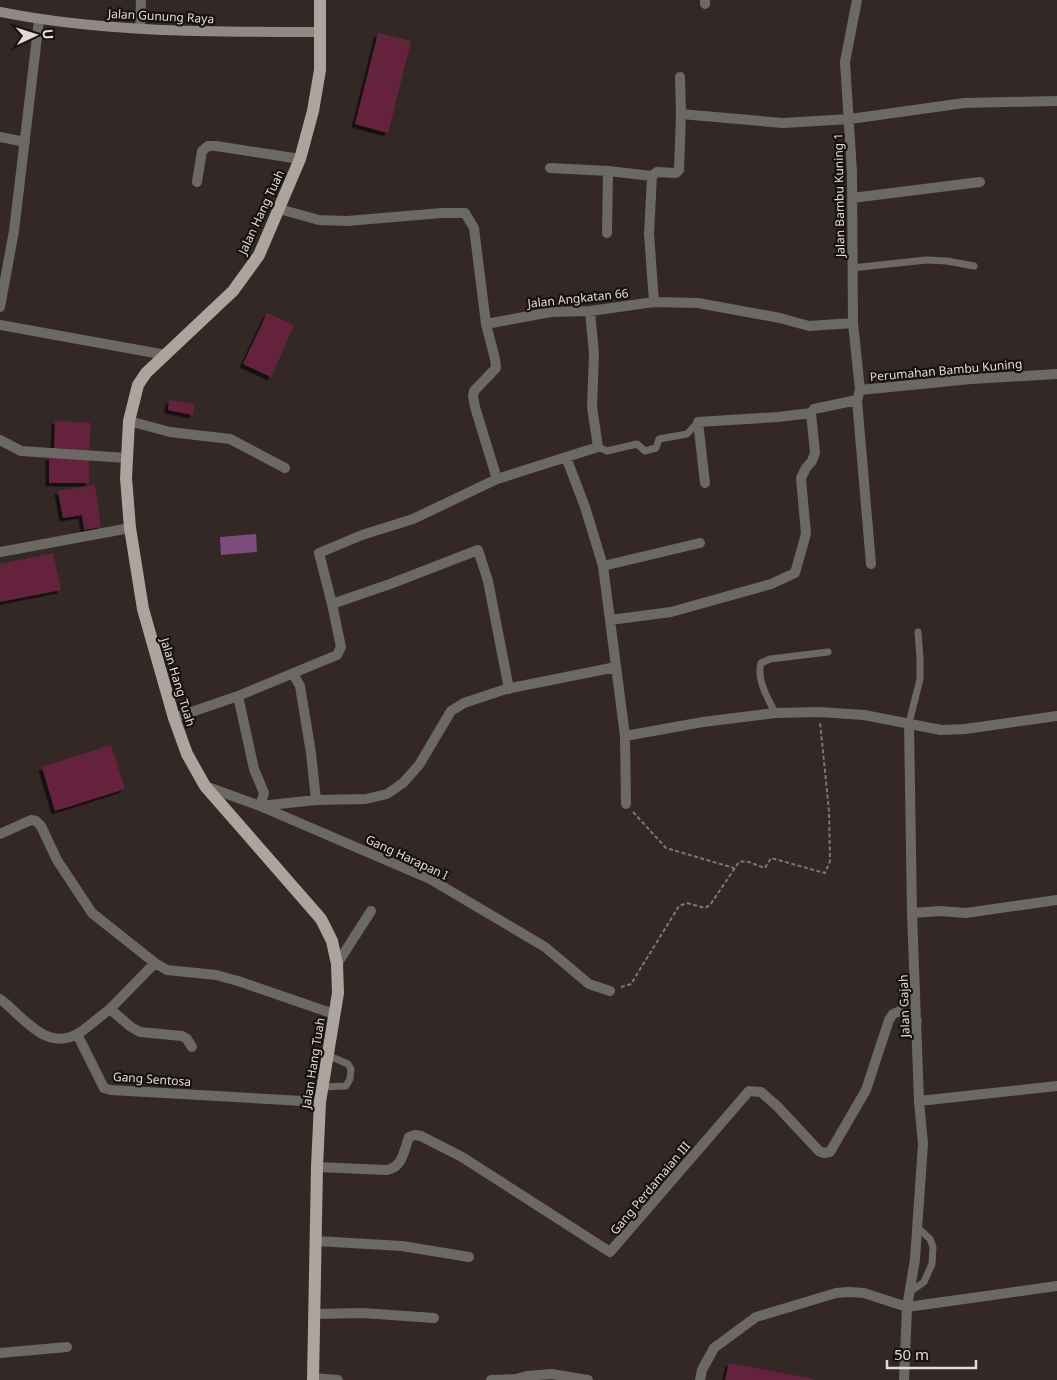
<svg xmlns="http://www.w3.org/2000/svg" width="1057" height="1380" viewBox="0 0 1057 1380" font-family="'Noto Sans',sans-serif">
<defs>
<filter id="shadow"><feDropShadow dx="-3.5" dy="3.5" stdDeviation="0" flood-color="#0009"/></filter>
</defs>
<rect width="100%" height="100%" fill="#332825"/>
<path fill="#7d4b7c" d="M256,534L257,552L221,555L220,537Z"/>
<path fill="#65243c" filter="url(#shadow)" d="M378,33L411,41L388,133L355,124Z
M267,313L294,325L271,377L243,364Z
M169,400L194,404L193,415L168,410Z
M55,421L91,423L89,452L54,450Z
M49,457H89V483H49Z
M95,485L101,527L84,530L82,515L63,518L58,491Z
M53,553L61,590L0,602V564Z
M111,745L125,789L55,811L42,767Z
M729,1363L814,1379V1380H725Z"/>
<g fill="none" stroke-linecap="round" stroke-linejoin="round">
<path stroke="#807774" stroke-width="2" stroke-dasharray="4 2.5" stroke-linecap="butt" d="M633,812L666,848L734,868
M621,987L631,984L679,906L687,903L705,908L710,905L739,862L746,861L765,868L771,858L825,873L830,861L829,811L820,722"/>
<path stroke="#6c6864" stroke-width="7" d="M852,268L926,260L947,261L974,266
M598,447L607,451L637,444L645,451L656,448L659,439L687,434L698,422
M775,713C768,698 756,679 761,663L770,659L828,652
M909,723L920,679V658L918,632
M322,1087L346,1086L350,1079L351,1069L348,1064L327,1055
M910,1292L924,1282L932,1264L933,1247L930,1239L917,1227"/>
<path stroke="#6c6864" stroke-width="10" d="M857,0L845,62L852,172L853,323L860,390L857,400L871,564
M705,4V0
M140,28L141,0
M681,114L783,123L850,119L964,103L1057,101
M0,137L25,142
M550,168L608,171L652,176
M197,182L202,151L208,146H216L300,159
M852,198L980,182
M279,209L319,220L347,221L442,213H465L474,228L486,324L495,359L496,368L474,391L473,396L475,407L497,479
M607,233L608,171
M654,302L649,234L652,176L657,172L676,173L679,170L681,114L680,77
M0,307L14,231L39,20
M486,324L551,312L590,311L654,302L698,303L780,318L809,326L853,323
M0,325L166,355
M860,390L971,379L1057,374
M129,421L170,432L230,439L285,468
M0,440L21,451L127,458
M566,457L585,507L603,566L625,736L626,804
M705,483L698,422L778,417L811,413L814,409L857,400
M0,552L130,528
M603,566L700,543
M332,604L390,584L478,550L488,581L509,689
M610,620L671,612L771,584L795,573L806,534L801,478L806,468L812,461L815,453L811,413
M238,696L254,769L264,793L260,806L316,800L311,753L300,686L293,674
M174,718L238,696L337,655L341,647L332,604L319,553L362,535L413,519L497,479L598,447L592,407L594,354L590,311
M625,736L703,722L775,713L819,712L864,715L941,730L965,729L1057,716
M205,786L260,806L430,879L545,947L589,984L610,991
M316,800L366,799L387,794L403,783L419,765L451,711L464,703L506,689L616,667
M0,834L31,820L36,821L41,826L57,860L92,913L155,963L167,970L216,975L238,981L334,1014
M912,913L940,911L966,913L1057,900
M337,964L371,911
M0,999C23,1016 46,1053 79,1033C90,1026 99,1017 110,1009L131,1027L140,1032L182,1036L187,1039L192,1047
M110,1009L155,963
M77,1034L104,1088L111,1090L320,1102
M919,1101L1057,1086
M317,1167L387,1170C403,1167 404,1150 409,1137L415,1135L421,1136L462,1157L610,1252L749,1091L761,1092L777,1106L819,1151L824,1153L830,1152L866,1090L889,1020L893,1014L900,1011L917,1021
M316,1241L402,1246L469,1257
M314,1314L363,1313L434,1318
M0,1353L67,1347
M313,1378L338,1380
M491,1380L516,1379L527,1376L551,1374L588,1380
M700,1380L702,1370L714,1348L756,1317L836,1293L849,1292L864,1293L907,1307L1057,1286
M904,1380L907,1307L915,1259L923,1144L919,1101L912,913L909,723"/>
<path stroke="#918a84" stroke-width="10" d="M0,12C105,33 214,32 321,32"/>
<path stroke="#ada59d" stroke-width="12" d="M313,1380L317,1167L320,1102L338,993L337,964L332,941L321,919L205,786L187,754L174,718L143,609L130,528L126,478L129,421L138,385L146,373L233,291L259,255L300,159L313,111L320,70V0"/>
</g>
<g text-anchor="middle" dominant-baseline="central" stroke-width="4.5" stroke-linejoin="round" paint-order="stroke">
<g font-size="12" fill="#e2dbd9" stroke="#171211">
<text transform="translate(161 16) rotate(3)">Jalan Gunung Raya</text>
<text transform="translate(839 195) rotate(-91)">Jalan Bambu Kuning 1</text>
<text transform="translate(261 212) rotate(-65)">Jalan Hang Tuah</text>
<text transform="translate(578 298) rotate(-6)">Jalan Angkatan 66</text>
<text transform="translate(946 370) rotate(-5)">Perumahan Bambu Kuning</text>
<text transform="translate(178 682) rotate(73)">Jalan Hang Tuah</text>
<text transform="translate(407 857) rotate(25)">Gang Harapan I</text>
<text transform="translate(904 1006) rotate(-92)">Jalan Gajah</text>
<text transform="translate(313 1063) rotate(-81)">Jalan Hang Tuah</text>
<text transform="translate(152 1079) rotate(4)">Gang Sentosa</text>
<text transform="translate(650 1188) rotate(-50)">Gang Perdamaian III</text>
</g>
</g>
<g transform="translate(35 35) rotate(86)" stroke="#171211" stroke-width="4" paint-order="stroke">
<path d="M0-4L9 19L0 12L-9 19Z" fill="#e2dbd9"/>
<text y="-8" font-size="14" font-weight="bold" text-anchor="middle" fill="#e2dbd9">U</text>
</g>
<path d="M887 1360v8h89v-8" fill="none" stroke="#e2dbd9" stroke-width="2.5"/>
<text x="894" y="1360" font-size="15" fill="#e2dbd9" stroke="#171211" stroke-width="4" paint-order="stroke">50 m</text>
</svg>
